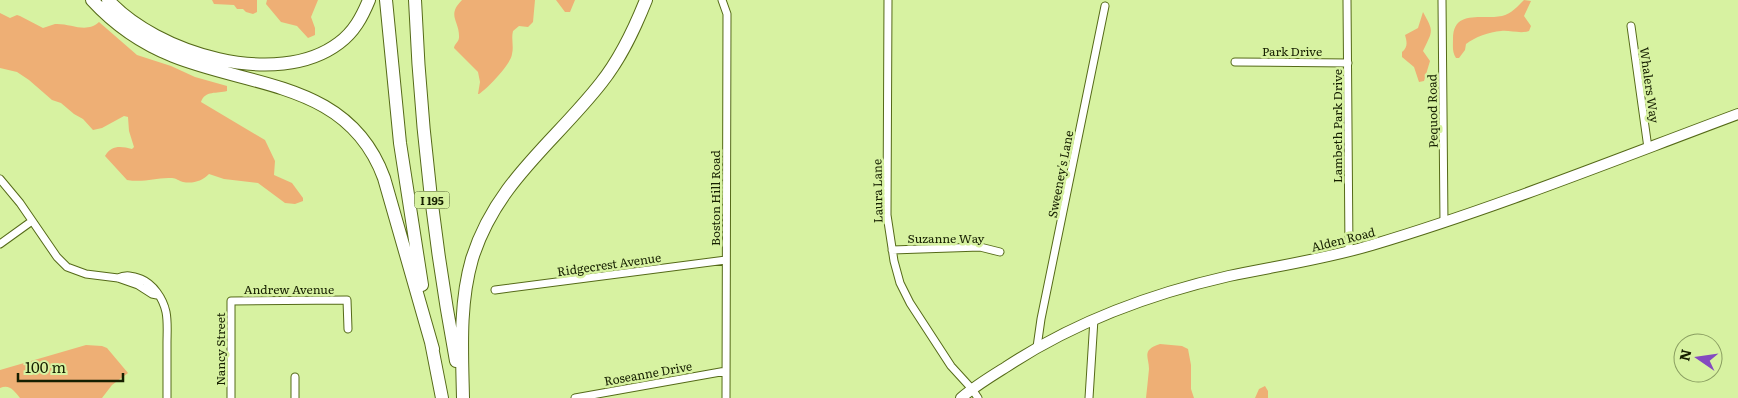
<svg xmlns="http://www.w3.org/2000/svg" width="1738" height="398" viewBox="0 0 1738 398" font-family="Literata,serif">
<rect width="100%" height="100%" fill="#d7f2a1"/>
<path fill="#eeaf75" d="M212,0H257V12L253,14L246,12L243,9H237L234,5L214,4Z
M267,0H318L311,17L315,28V35L308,38L297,26L281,22L266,4Z
M462,0H535L533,22L528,27L519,26L513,31C511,39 514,46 512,54C511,64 488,88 479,94H478L480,82L478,72L454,48C455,43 458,43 459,38C460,21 446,16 462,0Z
M556,0H575L570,12H565Z
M1524,0L1531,1L1524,16L1531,26L1529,31C1520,34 1510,30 1501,31C1489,32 1475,37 1466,44L1465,50L1459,58H1456C1452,52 1453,46 1453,39C1453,9 1482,20 1502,16C1511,14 1518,6 1524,0Z
M1423,12C1434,32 1433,30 1423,51L1430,61L1424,81L1419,82L1414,67L1402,57V52C1408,47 1407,42 1405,35L1418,28Z
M0,13L10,18L17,15L20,16L43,28C47,27 51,25 55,24C71,23 86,34 99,22L137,55L171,66L195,77L227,86V91C217,94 205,90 201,102L265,140L275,161L274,175L292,183L303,198V201L295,204L285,203L258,183L224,179L209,174C202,181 193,184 183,182C179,181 176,178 172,178C156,177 145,183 127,180L105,156C111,145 121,146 132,149L134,147L129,131L128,117L124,116L102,128L93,130L83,119L74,114L61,103L52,100L29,80L17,72L0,68Z
M1160,344L1182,346L1188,349L1191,365V389L1194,398H1146C1147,389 1148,379 1149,369C1149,357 1141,350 1160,344Z
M86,345L102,346L107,348L128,373L112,385L102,398H20C14,391 10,384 0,388V370Z
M1265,386L1268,391V398H1255L1259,389Z"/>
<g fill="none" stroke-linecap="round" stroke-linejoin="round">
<defs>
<path id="street" d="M722,0L727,14L726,398
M888,0L887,215L894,261L900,283L910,303L951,366L972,389L978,398
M1347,0L1349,251
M1442,0L1444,223
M1631,26L1648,148
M1235,62L1348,63
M0,179L20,203L57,257L67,267L86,274L118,278L138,285L152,294L157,295
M0,244L32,221
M892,250L980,247L1000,252
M118,278C126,274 133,276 141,279C153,284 163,298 166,312C168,322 167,333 167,343C167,361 167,380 167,398
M495,290L726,260
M1037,347L1041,319L1105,6
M231,398V301L347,300L348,329
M295,398V377
M575,398L726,371
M1089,398L1094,319"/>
<path id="secondary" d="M961,398C975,386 990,377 1006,367C1074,322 1150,294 1229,276C1277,266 1325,259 1372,245C1496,208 1617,159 1738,114"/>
<path id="highway" d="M92,0C114,24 143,44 173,56C253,88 349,82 384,178L433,349
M108,0C156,53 277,90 339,43C354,32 362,17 369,0
M386,0L400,143L422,285
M415,0C420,121 434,242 456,361
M431,342L442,398
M463,398C462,351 459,304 472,259C496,182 554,143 601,83C621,58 634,30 646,0"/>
</defs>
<use href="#street" stroke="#556a18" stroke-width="9"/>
<use href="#secondary" stroke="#556a18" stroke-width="12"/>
<use href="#highway" stroke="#556a18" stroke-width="14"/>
<use href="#street" stroke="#fff" stroke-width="7"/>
<use href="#secondary" stroke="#fff" stroke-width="10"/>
<use href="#highway" stroke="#fff" stroke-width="12"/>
</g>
<g text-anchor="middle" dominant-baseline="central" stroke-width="5" stroke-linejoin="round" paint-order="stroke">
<rect fill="#d7f2a1" stroke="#505e30" stroke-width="1" x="414.5" y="191.5" width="35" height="17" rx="4"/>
<g font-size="11" font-weight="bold" fill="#161f00">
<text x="432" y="200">I 195</text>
</g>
<g font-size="12" fill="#161f00" stroke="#d7f2a1">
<text x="1292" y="51">Park Drive</text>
<text transform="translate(1650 85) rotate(82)">Whalers Way</text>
<text transform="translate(1432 111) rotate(-91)">Pequod Road</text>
<text transform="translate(1337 126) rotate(-90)">Lambeth Park Drive</text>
<text transform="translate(1060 174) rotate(-79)">Sweeney's Lane</text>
<text transform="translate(877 191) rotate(-91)">Laura Lane</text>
<text transform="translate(715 198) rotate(-90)">Boston Hill Road</text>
<text x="946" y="238">Suzanne Way</text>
<text transform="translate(1343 239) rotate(-14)">Alden Road</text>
<text transform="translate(609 264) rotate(-8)">Ridgecrest Avenue</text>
<text x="289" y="289">Andrew Avenue</text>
<text transform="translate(220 349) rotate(-90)">Nancy Street</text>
<text transform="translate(648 373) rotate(-10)">Roseanne Drive</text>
</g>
</g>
<g transform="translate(1698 358) rotate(283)"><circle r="24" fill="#d7f2a1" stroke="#8a9e61"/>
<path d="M0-4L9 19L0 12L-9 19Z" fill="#844ac0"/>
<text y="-8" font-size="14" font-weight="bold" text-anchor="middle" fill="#161f00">N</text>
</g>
<path d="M18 373v8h105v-8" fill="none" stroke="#161f00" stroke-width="2.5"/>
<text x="25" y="373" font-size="15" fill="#161f00" stroke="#d7f2a1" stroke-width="4" paint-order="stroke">100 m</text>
</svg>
